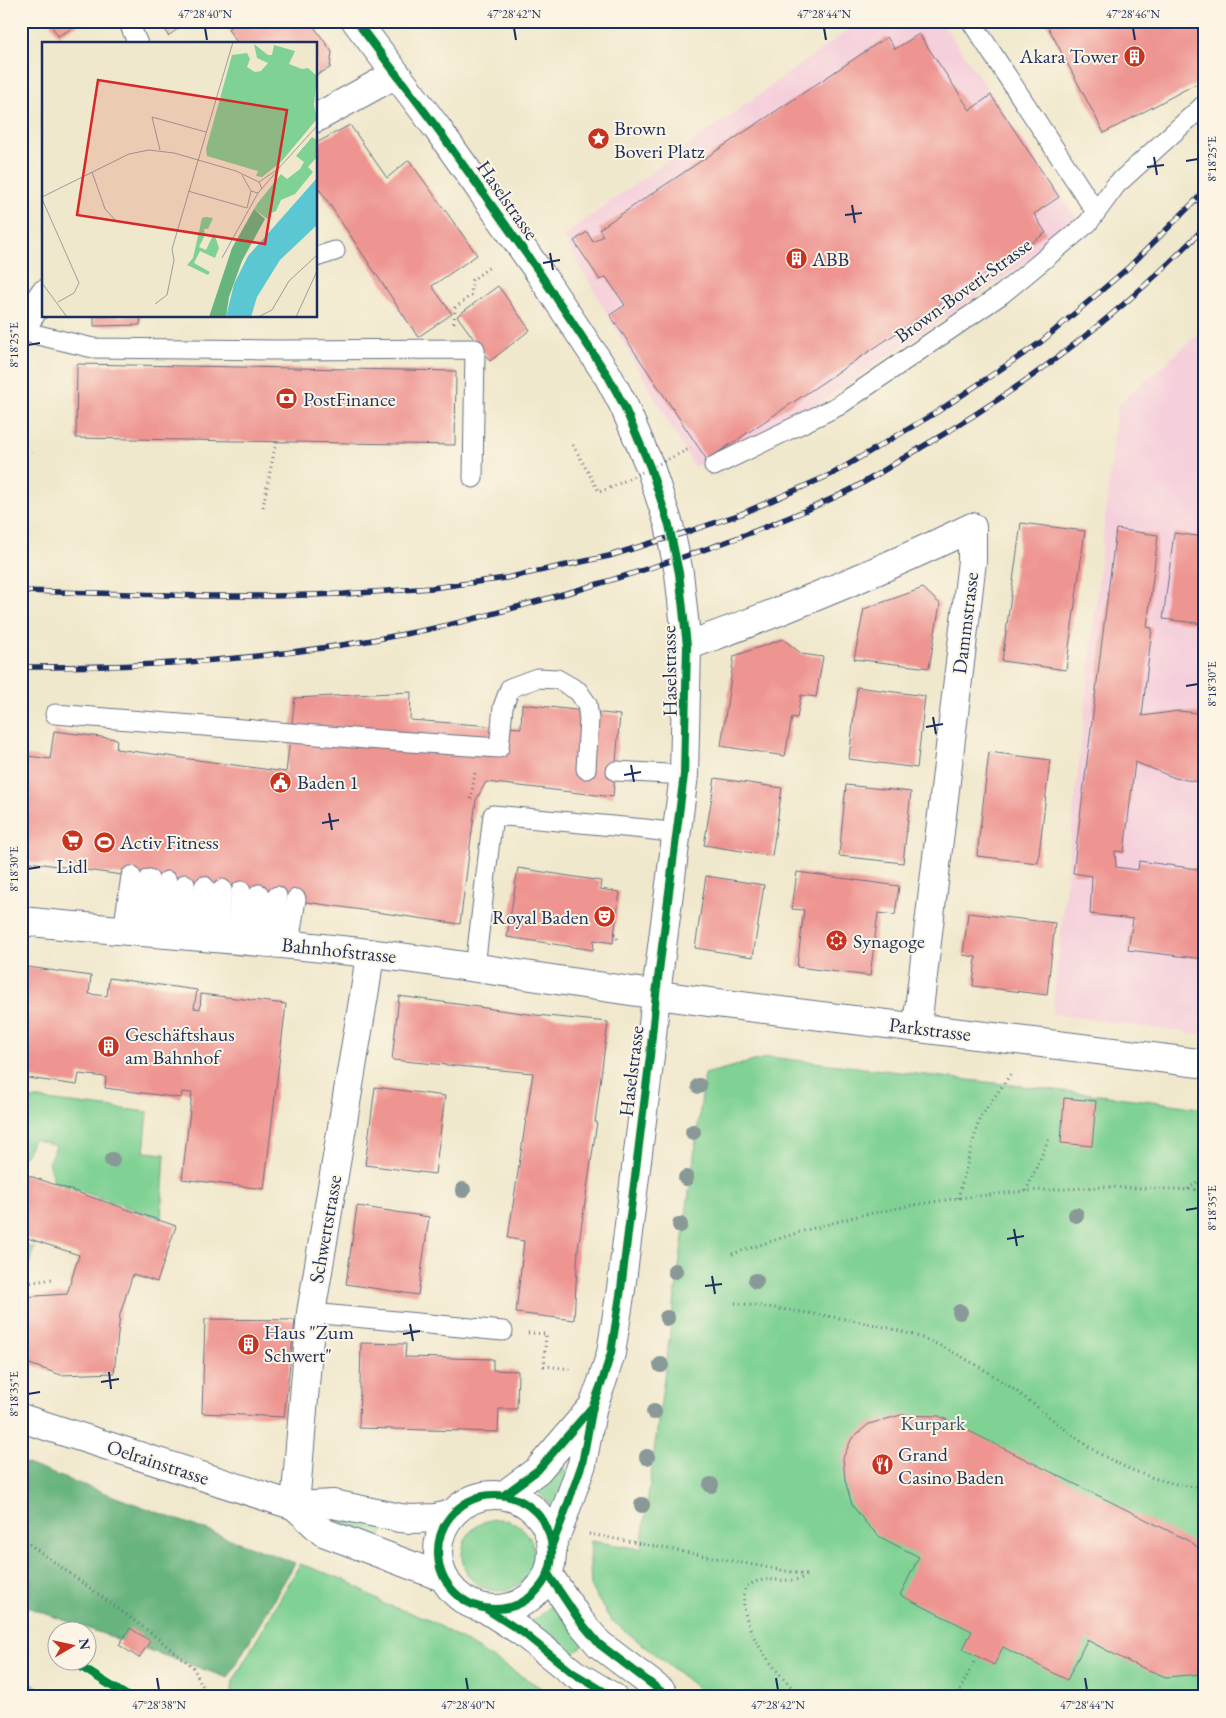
<svg xmlns="http://www.w3.org/2000/svg" width="1226" height="1718" viewBox="0 0 1226 1718" font-family="'EB Garamond',serif">
<rect width="100%" height="100%" fill="#fcf5e5"/>
<filter id="ink" filterUnits="userSpaceOnUse"><feTurbulence type="fractalNoise" baseFrequency=".02" numOctaves="2"/><feDisplacementMap in="SourceGraphic" scale="10" xChannelSelector="R" yChannelSelector="G"/><feConvolveMatrix kernelMatrix="1 2 1 2 8 2 1 2 1" color-interpolation-filters="sRGB"/></filter>
<filter id="wash" filterUnits="userSpaceOnUse"><feTurbulence type="fractalNoise" baseFrequency=".0096" numOctaves="4" result="noise"/><feDisplacementMap in="SourceGraphic" scale="20" xChannelSelector="R" yChannelSelector="G"/><feGaussianBlur stdDeviation="1.12" result="paint"/><feColorMatrix in="noise" values="0 0 0 0 0 0 0 0 0 0 0 0 0 0 0 0 0 1.4 0 .05"/><feComposite in="paint" operator="in"/></filter>
<g filter="url(#wash)">
<rect width="100%" height="100%" fill="#f0e8cc"/>
<path fill="#f5cfdb" d="M861,21H941L1081,225L806,412L694,467L563,236Z
M1205,328V1035L1052,1014L1117,406Z"/>
<path fill="#80d294" stroke="#4e8079" d="M769,1057L1151,1101L1205,1109V1697H709L610,1619L591,1588L590,1565L591,1541L641,1549L705,1074Z
M21,1097L148,1112L144,1152L165,1154L161,1219L54,1182L48,1163L56,1146L33,1139L26,1155L21,1157Z
M21,1244L34,1248L27,1273L21,1274Z
M557,1465L570,1472L556,1505H552L536,1490L544,1483Z
M327,1515L384,1528L380,1542L326,1522Z
M462 1555a36 36 0 1 1 72 0a36 36 0 1 1-72 0Z
M300,1564L348,1581L384,1604L426,1618L556,1697H231L233,1681Z
M554,1603L584,1644L571,1657L528,1622L540,1616Z"/>
<path fill="#68b47e" stroke="#42726e" d="M21,1462L295,1563L228,1678L21,1605Z"/>
<path fill="#5bc7d2" stroke="#3b7b98" d="M21,1676L53,1697H21Z"/>
<g id="blocks">
<path fill="#ee9491" d="M49,21H85L58,36Z
M162,21H189L168,36Z
M238,21H310L332,52L330,68L316,75V44H238L228,29Z
M1045,21H1199L1205,33V79L1104,133Z
M919,34L970,110L991,95L1059,197L1034,214L1046,233L707,460L610,315L625,305L606,277L600,280L574,241L587,232L593,242L603,236L599,229L887,37L895,49Z
M350,125L387,178L409,160L477,255L432,286L452,314L418,337L320,190L316,192V143Z
M498,286L530,330L490,361L457,316Z
M94,316H141L140,325L94,326Z
M77,364L456,371L455,445L76,438Z
M1021,523L1085,531L1066,670L1002,661Z
M1116,529L1158,535L1147,627L1152,628L1142,716L1179,711L1205,714V781L1199,782L1175,778L1135,762L1124,852L1115,851L1116,867L1138,870L1139,861L1205,870V959L1128,950L1133,919L1090,914L1092,876L1073,873Z
M1174,533L1205,537V624L1163,619Z
M923,588L940,604L929,668L854,659L864,609Z
M783,639L802,654L823,657L816,697L801,695L797,718L792,717L785,756L721,746L734,656Z
M857,687L925,696L917,768L849,759Z
M411,692L410,720L521,728L522,704L620,715L613,797L486,782L476,800L460,924L306,902L296,899L21,861V755L50,759L54,731L117,739L116,749L286,772L295,698Z
M989,752L1050,760L1038,863L977,856Z
M715,778L782,788L772,856L704,845Z
M846,785L911,792L903,863L839,856Z
M518,868L601,881L600,889L620,892L613,943L594,940L593,950L507,937Z
M797,872L899,886L895,915L878,913L870,976L797,967L804,910L792,909Z
M706,876L764,885L753,957L695,948Z
M968,913L1055,923L1047,995L973,986L976,957L963,955Z
M21,966L91,976L89,994L107,996L109,978L197,990L194,1008L200,1009L201,994L286,1004L264,1189L182,1179L192,1093L182,1092L181,1098L105,1088L106,1077L79,1074L77,1085L21,1077Z
M399,996L536,1015L608,1022L595,1122H597L578,1249L574,1320L516,1313L524,1241L508,1238L533,1073L392,1060Z
M375,1087L445,1096L435,1174L365,1165Z
M1064,1098L1096,1101L1092,1146L1061,1143Z
M21,1173L176,1226L157,1282L133,1274L120,1314L114,1373L61,1375L21,1361V1297L67,1294L79,1255L21,1236Z
M357,1206L429,1217L418,1295L346,1284Z
M205,1319L295,1320L284,1417L202,1413Z
M361,1343L406,1344L405,1357L493,1359V1370L518,1371L517,1409H499L498,1432L359,1428Z
M901,1415L939,1416L1191,1542L1205,1553V1670L1201,1674L1166,1677L1131,1663L1087,1640L1067,1680L1003,1647L994,1665L963,1649L972,1631L900,1595L919,1557L880,1537L866,1523L852,1505L845,1480L843,1458L852,1438L869,1424Z
M130,1628L150,1641L139,1658L119,1645Z"/>
</g>
</g>
<g filter="url(#ink)">
<use href="#blocks" fill-opacity="0" stroke="#667084" stroke-width="1"/>
<g fill="none" stroke-linecap="round" stroke-linejoin="round">
<defs>
<path id="lane" d="M128,21L138,44
M971,21L1096,212
M316,257L335,251
M21,331L93,348L279,350L475,349L473,478
M714,466L838,406L1002,294L1088,223L1116,185L1205,104
M55,714L366,739L499,748L503,707L510,688L537,678L557,679L578,691L587,704L589,719L586,769
M616,771L684,775
M123,931L131,876
M141,933L149,879
M160,934L167,881
M179,936L185,884
M197,937L204,886
M215,939L222,889
M234,940L241,891
M252,941L259,894
M271,943L277,896
M289,944L296,899
M475,967L493,815L645,829L676,833
M311,1313L503,1331"/>
<path id="street" d="M356,21L437,128L539,272L608,376L624,406L650,467L669,525L679,573L687,646L684,775L656,994L650,1056L621,1289L611,1353L602,1382L593,1406L582,1464L562,1520L552,1545
M316,118L396,74
M21,328L44,294
M687,646C784,611 879,572 972,527V561L917,1026
M21,921C136,933 252,939 367,953C484,967 600,988 717,1003C880,1024 1042,1042 1205,1064
M21,1418L295,1506L333,1504L400,1518L412,1519L435,1518L451,1514
M438 1552a57 57 0 1 1 114 0a57 57 0 1 1-114 0Z
M504,1495L538,1470L593,1406
M295,1506L311,1313L366,983L370,953
M295,1506L323,1532L442,1577
M548,1574L579,1620L599,1644L662,1692L665,1697
M486,1609L522,1632L573,1673L613,1697"/>
</defs>
<use href="#lane" stroke="#667084" stroke-width="21"/>
<use href="#street" stroke="#667084" stroke-width="30"/>
<path stroke="#667084" stroke-width="3" stroke-dasharray="1 4" stroke-linecap="butt" d="M454,323L455,308L471,295L472,280L491,266
M573,445L599,492L610,488
M21,455L35,454
M263,507L276,442
M21,713H29
M471,799L475,773
M614,934L618,940
M1188,1189L1205,1175
M1026,1191L1050,1136
M958,1198L978,1124L982,1115L1012,1072
M732,1254L803,1231L858,1216L908,1206L958,1198L1026,1191L1105,1187L1205,1190
M21,1284L52,1279
M735,1303C762,1306 788,1310 814,1314C858,1321 905,1328 945,1348C969,1360 992,1374 1013,1389C1036,1405 1057,1424 1079,1440C1115,1466 1160,1485 1205,1488
M528,1333L546,1334L544,1366L573,1369
M589,1534L807,1575
M21,1538L150,1632L193,1667L208,1697
M960,1690L974,1662
M801,1697C776,1672 736,1627 745,1589C761,1571 788,1587 806,1576"/>
<use href="#lane" stroke="#fff" stroke-width="19"/>
<use href="#street" stroke="#fff" stroke-width="28"/>
<defs>
<path id="rail" d="M21,591L204,596H273L344,594L432,588L506,578L609,556L687,532L741,514L832,474L937,412L1041,342L1129,267L1205,191
M21,667C154,668 280,659 410,633C468,622 524,605 581,589C670,563 760,533 844,493C869,481 893,464 917,450C1022,389 1121,315 1205,227"/>
</defs>
<use href="#rail" stroke="#1b2f5e" stroke-width="5.5"/>
<use href="#rail" stroke="#fcf5e5" stroke-width="4" stroke-dasharray="11" stroke-linecap="butt"/>
<path stroke="#667084" stroke-width="3" stroke-dasharray="1 4" stroke-linecap="butt" d="M610,488L691,448"/>
<defs>
<path id="cycleway" d="M356,21L437,128L539,272L608,376L624,406L650,467L669,525L679,573L687,646L684,775L656,994L650,1056L621,1289L611,1353L602,1382L593,1406L582,1464L562,1520L552,1545
M438 1552a57 57 0 1 1 114 0a57 57 0 1 1-114 0Z
M504,1495L538,1470L593,1406
M548,1574L579,1620L599,1644L662,1692L665,1697
M486,1609L522,1632L573,1673L613,1697
M70,1660L129,1697"/>
</defs>
<use href="#cycleway" stroke="#fcf5e5" stroke-width="11"/>
<use href="#cycleway" stroke="#00873e" stroke-width="8"/>
</g>
<g fill="#899997">
<circle cx="699" cy="1086" r="8"/>
<circle cx="693" cy="1132" r="8"/>
<circle cx="112" cy="1160" r="8"/>
<circle cx="686" cy="1178" r="8"/>
<circle cx="463" cy="1190" r="8"/>
<circle cx="1076" cy="1215" r="8"/>
<circle cx="680" cy="1225" r="8"/>
<circle cx="675" cy="1271" r="8"/>
<circle cx="756" cy="1281" r="8"/>
<circle cx="960" cy="1312" r="8"/>
<circle cx="667" cy="1318" r="8"/>
<circle cx="661" cy="1365" r="8"/>
<circle cx="654" cy="1412" r="8"/>
<circle cx="647" cy="1457" r="8"/>
<circle cx="711" cy="1485" r="8"/>
<circle cx="642" cy="1505" r="8"/>
</g>
</g>
<path fill="none" stroke="#1b2f5e" stroke-width="2" d="M205,28L207,40M514,28L516,40M824,28L826,40M1133,28L1135,40M1154,157L1157,175M1186,161L1198,159M1147,167L1164,165M852,205L855,223M845,215L862,213M550,253L553,270M543,263L560,260M28,345L40,343M1186,686L1198,684M933,717L936,734M926,727L943,724M631,765L634,782M624,775L641,772M329,813L332,830M322,823L339,820M28,869L40,867M1186,1210L1198,1208M1014,1229L1017,1246M1007,1239L1024,1236M712,1276L715,1294M705,1286L722,1284M410,1324L413,1341M403,1334L420,1331M109,1372L111,1389M101,1382L119,1379M28,1394L40,1392M157,1678L159,1690M466,1678L468,1690M776,1678L778,1690M1085,1678L1087,1690"/>
<defs>
<symbol id="building-disc" viewBox="-11 -11 22 22"><circle r="9.5" fill="#c8321e" stroke="#fcf5e5"/><path d="M-4-6H4V6H1V3H-1V6H-4ZM-2.5-4.3h1.7v1.8h-1.7ZM.8-4.3h1.7v1.8H.8ZM-2.5-1h1.7V.8h-1.7ZM.8-1h1.7V.8H.8Z" fill="#fff"/></symbol>
<symbol id="sight-disc" viewBox="-11 -11 22 22"><circle r="9.5" fill="#c8321e" stroke="#fcf5e5"/><path d="M0-6L1.8-2.2L6-1.7L2.9 1.2L3.7 5.4L0 3.3L-3.7 5.4L-2.9 1.2L-6-1.7L-1.8-2.2Z" fill="#fff"/></symbol>
<symbol id="bank-disc" viewBox="-11 -11 22 22"><circle r="9.5" fill="#c8321e" stroke="#fcf5e5"/><path d="M-6-4H6V4H-6ZM0-2.3a2.3 2.3 0 1 0 0 4.6a2.3 2.3 0 1 0 0-4.6Z" fill="#fff"/></symbol>
<symbol id="civic-disc" viewBox="-11 -11 22 22"><circle r="9.5" fill="#c8321e" stroke="#fcf5e5"/><path d="M-.6-6.5H3V-4.5H.6V-3L4-1V1h2V6H-6V1h2V-1L-.6-3ZM-1.2 2.5V6h2.4V2.5Z" fill="#fff"/></symbol>
<symbol id="supermarket-disc" viewBox="-11 -11 22 22"><circle r="9.5" fill="#c8321e" stroke="#fcf5e5"/><path d="M-6-5.5h2.5l.6 2H6L4.5 2H-2.5L-4.4-4H-6ZM-1.5 3.2a1.3 1.3 0 1 0 .1 0ZM3 3.2a1.3 1.3 0 1 0 .1 0Z" fill="#fff"/></symbol>
<symbol id="stadium-disc" viewBox="-11 -11 22 22"><circle r="9.5" fill="#c8321e" stroke="#fcf5e5"/><path d="M0-5a6.5 5 0 1 0 0 10a6.5 5 0 1 0 0-10ZM-3.5-1.8h7v3.6h-7Z" fill="#fff"/></symbol>
<symbol id="theatre-disc" viewBox="-11 -11 22 22"><circle r="9.5" fill="#c8321e" stroke="#fcf5e5"/><path d="M-5-5.5Q0-4 5-5.5V0Q5 5 0 6Q-5 5-5 0ZM-3.3-2.5H-1v1.5H-3.3ZM1-2.5H3.3v1.5H1ZM-2.8 1Q0 5.5 2.8 1Z" fill="#fff"/></symbol>
<symbol id="synagogue-disc" viewBox="-11 -11 22 22"><circle r="9.5" fill="#c8321e" stroke="#fcf5e5"/><path d="M0-6.5L5.6 3.2H-5.6ZM0 6.5L5.6-3.2H-5.6Z" fill="#fff"/></symbol>
<symbol id="restaurant-disc" viewBox="-11 -11 22 22"><circle r="9.5" fill="#c8321e" stroke="#fcf5e5"/><path d="M-5-6h1v4h1v-4h1v4h1v-4h1v5L-1.5 .5V6h-2V.5L-5-1ZM5-6V6H3V1.5H1.5Q1.5-4 5-6Z" fill="#fff"/></symbol>
</defs>
<g fill-rule="evenodd">
<use href="#building-disc" x="1122" y="44" width="25" height="25"/>
<use href="#sight-disc" x="586" y="126" width="25" height="25"/>
<use href="#building-disc" x="784" y="246" width="25" height="25"/>
<use href="#bank-disc" x="274" y="386" width="25" height="25"/>
<use href="#civic-disc" x="268" y="770" width="25" height="25"/>
<use href="#supermarket-disc" x="60" y="828" width="25" height="25"/>
<use href="#stadium-disc" x="92" y="830" width="25" height="25"/>
<use href="#theatre-disc" x="592" y="904" width="25" height="25"/>
<use href="#synagogue-disc" x="824" y="928" width="25" height="25"/>
<use href="#building-disc" x="96" y="1034" width="25" height="25"/>
<use href="#building-disc" x="236" y="1332" width="25" height="25"/>
<use href="#restaurant-disc" x="870" y="1452" width="25" height="25"/>
</g>
<g text-anchor="middle" dominant-baseline="central" stroke-width="4" stroke-linejoin="round" paint-order="stroke">
<g font-size="20" fill="#1b2f5e" stroke="#fcf5e5" text-anchor="start">
<text x="1118" y="56" text-anchor="end">Akara Tower</text>
<text x="614" y="128">Brown<tspan x="614" dy="23">Boveri Platz</tspan></text>
<text x="812" y="259">ABB</text>
<text x="303" y="399">PostFinance</text>
<text x="297" y="782">Baden 1</text>
<text x="120" y="842">Activ Fitness</text>
<text x="72" y="866" text-anchor="middle">Lidl</text>
<text x="589" y="917" text-anchor="end">Royal Baden</text>
<text x="853" y="941">Synagoge</text>
<text x="125" y="1034">Geschäftshaus<tspan x="125" dy="23">am Bahnhof</tspan></text>
<text x="264" y="1332">Haus "Zum<tspan x="264" dy="23">Schwert"</tspan></text>
<text x="898" y="1454">Grand<tspan x="898" dy="23">Casino Baden</tspan></text>
</g>
<g font-size="20" fill="#1b2f5e" stroke="#fcf5e5">
<text transform="translate(508 200) rotate(55)">Haselstrasse</text>
<text transform="translate(963 290) rotate(-36)">Brown-Boveri-Strasse</text>
<text transform="translate(965 623) rotate(-83)">Dammstrasse</text>
<text transform="translate(669 671) rotate(-91)">Haselstrasse</text>
<text transform="translate(339 950) rotate(6)">Bahnhofstrasse</text>
<text transform="translate(930 1029) rotate(7)">Parkstrasse</text>
<text transform="translate(631 1071) rotate(-83)">Haselstrasse</text>
<text transform="translate(325 1229) rotate(-80)">Schwertstrasse</text>
<text transform="translate(158 1462) rotate(18)">Oelrainstrasse</text>
</g>
<g font-size="20" fill="#34586c" stroke="#fcf5e5">
<text x="933" y="1423">Kurpark</text>
</g>
</g>
<g transform="translate(42 42)">
<rect width="275" height="275" fill="#f0e8cc"/>
<path d="M212,2L226,13H230L232,3L253,9L247,22L260,27L266,26L275,34L272,63L275,77L239,120L220,135L214,134L216,129L165,114L164,107L190,13L205,11L208,17L205,25L213,30L219,29L226,21L215,16ZM270,95L275,98V115L266,125L271,130L253,152L239,158L234,169L227,172V177L224,176L212,167L215,162L239,132L245,137L258,127L262,120L254,114ZM164,175L171,176L166,187H162L163,193L157,205L164,208L172,191L177,206L173,216L158,209L152,221L168,230L166,233L145,223L151,216L160,176Z" fill="#80d294"/>
<path d="M212,167L223,177L200,219L187,255L184,275H167L190,206Z" fill="#68b47e"/>
<path d="M275,136V183L238,218L215,255L209,275H184L192,242L206,214Z" fill="#5bc7d2"/>
<path fill="none" stroke="#9b9ea0" stroke-width="1" d="M118,108L110,75L164,90M50,130L63,167L75,180M200,133L209,149L216,151L236,128M217,140L236,127L275,84M146,149L205,166M0,155L87,112L107,108L132,111L194,129L217,140L220,147M0,157L37,241L32,251L16,260M205,166L209,149M180,216L216,151M0,241L25,275M113,262L125,253L132,218L130,207L191,0M216,275L230,268L247,239L275,213M254,275L275,229"/>
<path fill="#d62828" fill-opacity="0.15" stroke="#d62828" stroke-width="2.5" d="M56,38L245,68L223,202L35,173Z"/>
<rect width="275" height="275" fill="none" stroke="#1b2f5e" stroke-width="2.5"/>
</g>
<rect width="1226" height="1718" fill="none" stroke="#fcf5e5" stroke-width="55"/>
<g transform="translate(72 1646) rotate(81)"><circle r="24" fill="#fcf5e5" stroke="#a2a6af"/>
<path d="M0-4L9 19L0 12L-9 19Z" fill="#c8321e"/>
<text y="-8" font-size="14" font-weight="bold" text-anchor="middle" fill="#1b2f5e">N</text>
</g>
<rect x="28" y="28" width="1170" height="1662" fill="none" stroke="#1b2f5e" stroke-width="2"/>
<g font-size="12" text-anchor="middle" fill="#1b2f5e">
<text x="205" y="18">47°28'40"N</text>
<text x="514" y="18">47°28'42"N</text>
<text x="824" y="18">47°28'44"N</text>
<text x="1133" y="18">47°28'46"N</text>
<text transform="translate(1212 159) rotate(-90)" y="4">8°18'25"E</text>
<text transform="translate(14 345) rotate(-90)" y="4">8°18'25"E</text>
<text transform="translate(1212 684) rotate(-90)" y="4">8°18'30"E</text>
<text transform="translate(14 869) rotate(-90)" y="4">8°18'30"E</text>
<text transform="translate(1212 1208) rotate(-90)" y="4">8°18'35"E</text>
<text transform="translate(14 1394) rotate(-90)" y="4">8°18'35"E</text>
<text x="159" y="1709">47°28'38"N</text>
<text x="468" y="1709">47°28'40"N</text>
<text x="778" y="1709">47°28'42"N</text>
<text x="1087" y="1709">47°28'44"N</text>
</g>
</svg>
